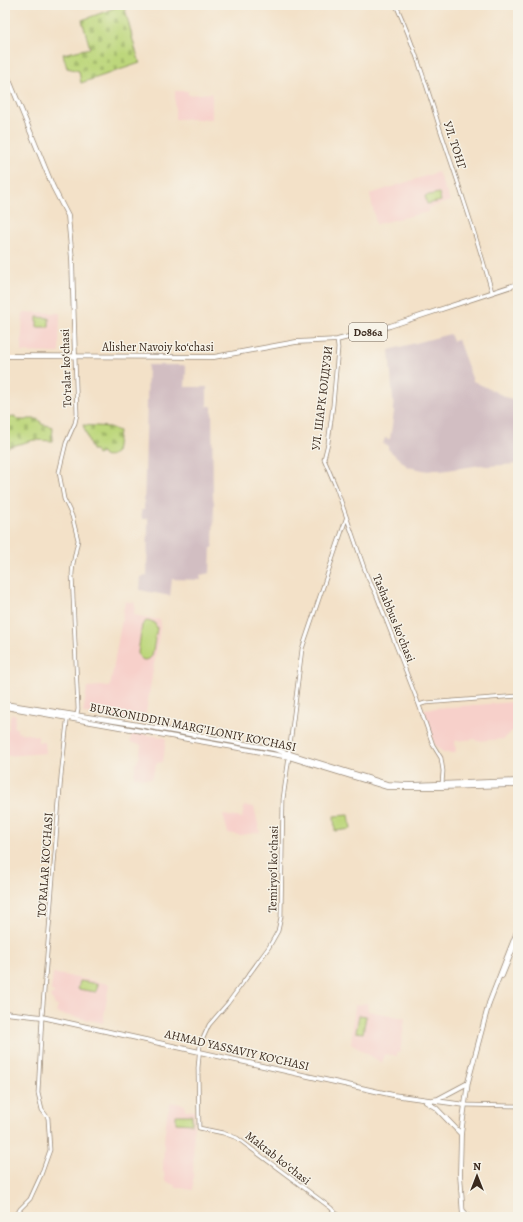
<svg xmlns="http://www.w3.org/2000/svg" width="523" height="1222" viewBox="0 0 523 1222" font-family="Alegreya,serif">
<defs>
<pattern id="cemetery-stones" width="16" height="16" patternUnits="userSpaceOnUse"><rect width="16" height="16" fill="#bdd77c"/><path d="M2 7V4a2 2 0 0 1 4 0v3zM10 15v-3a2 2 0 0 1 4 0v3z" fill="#a3b96b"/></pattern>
</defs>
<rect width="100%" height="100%" fill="#f7f3e8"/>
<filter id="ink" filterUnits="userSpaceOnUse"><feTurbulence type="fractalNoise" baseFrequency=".025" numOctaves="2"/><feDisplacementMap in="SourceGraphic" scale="8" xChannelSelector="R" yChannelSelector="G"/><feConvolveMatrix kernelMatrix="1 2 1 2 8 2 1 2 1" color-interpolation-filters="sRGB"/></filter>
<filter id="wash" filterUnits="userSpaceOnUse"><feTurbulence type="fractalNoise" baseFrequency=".012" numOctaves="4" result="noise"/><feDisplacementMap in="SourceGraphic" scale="16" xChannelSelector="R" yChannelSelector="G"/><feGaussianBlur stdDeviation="0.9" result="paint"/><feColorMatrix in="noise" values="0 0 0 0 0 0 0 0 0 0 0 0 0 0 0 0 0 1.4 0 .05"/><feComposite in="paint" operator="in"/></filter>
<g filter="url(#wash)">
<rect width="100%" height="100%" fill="#f3e1c8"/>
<path fill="#f7d0ca" d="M175,91H188V95L212,93V119H175Z
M438,172L450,201L428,208V212L376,224L370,194Z
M23,312L60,313L59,353L21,352Z
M125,601L135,603L134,615L160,620L161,623L144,724L83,713L87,687L101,686L110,687Z
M514,702L518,730L512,731L504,739L476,741L475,739L455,741L456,753H444L434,744L424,709Z
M11,714L16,715L14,728H17V732L38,736V742H45L46,753L6,756L5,753V731H8Z
M132,732L166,738L163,762L157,763L151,779L134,777L135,765L139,758L141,745L130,742Z
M244,806L254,807L260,832L240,835L228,833L223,815L242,818Z
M53,973L109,984L103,1023L56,1013L58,1006L54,1005L55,1003L53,1002V999H51V995H54V992L51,991Z
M367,1003L368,1011L405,1018L400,1053H397V1056L384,1054L382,1063L351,1044L355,1005Z
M171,1102L185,1105V1110L194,1111L193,1190L175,1187L176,1186L165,1181L164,1172H163L164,1141L167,1114Z"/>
<path fill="#d2bec2" d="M450,334L453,341L458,340L473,381L518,403V464L486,466L481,465L441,471L439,469L428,471L408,467L388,449V445L383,444L385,438L390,439L394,412L389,350Z
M148,365H184L186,369L185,387H207V406H211L212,407L213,497L214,503L213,548H211L210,573L200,575L201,580L172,579L170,596L140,590L141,577L147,576L148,519H142L141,510H144Z"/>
<path fill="url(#cemetery-stones)" stroke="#7c804d" d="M120,5H124L135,48L140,63L81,83L79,71L67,68L63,54L90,48L82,20L107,11Z
M15,416V418L19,420H27L28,419H37L41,422V424L53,427L52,441L34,440L5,448V417Z
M83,425L109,427L119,431L116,453L107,457L104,456L102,453L97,455L95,450H92Z"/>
<path fill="#bdd77c" stroke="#7c804d" d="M439,193L441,201L427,204L425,196Z
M37,317L49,318V327H37Z
M146,621L154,622L157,628L152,656L149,659L144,660L140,658L138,653L142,625Z
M349,815L351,829L335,831L334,816Z
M80,981L98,984L96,992L78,989Z
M359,1015L366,1016L363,1033L356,1032Z
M176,1115H192V1124L176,1123Z"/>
</g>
<g filter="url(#ink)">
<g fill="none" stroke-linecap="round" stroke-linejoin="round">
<defs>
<path id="minor" d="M396,5C414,45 427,87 440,129C458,183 477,237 492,292
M337,340L338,348L333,405L328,443L324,459L336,487L367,576L376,594L419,705L433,745L441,758L443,771L442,784
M75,357L77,414L75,423L66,443L59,472L64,499L72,516L78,540L73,564L72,574L78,709L76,719
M419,705L425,703L518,696
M289,753L302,649L346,519
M289,757L283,799L281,917L278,931L269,947L228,1003L209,1025L200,1045L198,1068L199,1128L223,1133L237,1138L331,1208L339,1217
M465,1105L518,1106
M463,1210L467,1214V1217
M16,1217L20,1209L30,1199L41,1175L50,1150L48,1118L42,1110L38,1093L42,1017L61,776L67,722L69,714"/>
<path id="major" d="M5,70L53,187L68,216L72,259L75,357
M5,356L214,357L296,342L337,340L390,326L518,284
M5,704L133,724L274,749L387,784L411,785L518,781
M5,707L289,757L387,787H441L518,785
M502,976L515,944
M5,1013L42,1017L393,1095L465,1105
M432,1100L438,1099L468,1083
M426,1102L436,1108L461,1134
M463,1217L460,1174L461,1134L468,1082L489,1003L518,929"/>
</defs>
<use href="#minor" stroke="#978673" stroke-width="4.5"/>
<use href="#major" stroke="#978673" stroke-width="5.5"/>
<use href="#minor" stroke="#fff" stroke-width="3"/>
<use href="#major" stroke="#fff" stroke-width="4"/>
</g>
</g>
<g text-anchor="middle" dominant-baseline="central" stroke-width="3" stroke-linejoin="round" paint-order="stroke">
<rect fill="#f7f3e8" stroke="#73665b" stroke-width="1" x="349" y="323" width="38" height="18" rx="3"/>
<g font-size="11" font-weight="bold" fill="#3b2a1e">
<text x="368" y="332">D086a</text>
</g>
<g font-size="12" fill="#3b2a1e" stroke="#f7f3e8">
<text transform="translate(455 145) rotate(72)">УЛ. ТОНГ</text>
<text x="158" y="347">Alisher Navoiy koʻchasi</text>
<text transform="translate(66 368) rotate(-92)">Toʻralar koʻchasi</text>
<text transform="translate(322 398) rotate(-83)">УЛ. ШАРК ЮЛДУЗИ</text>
<text transform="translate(394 618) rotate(68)">Tashabbus koʻchasi</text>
<text transform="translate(193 727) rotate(11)">BURXONIDDIN MARG’ILONIY KO’CHASI</text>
<text transform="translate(45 865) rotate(-86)">TO'RALAR KO'CHASI</text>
<text transform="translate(273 869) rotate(-89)">Temiryoʻl koʻchasi</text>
<text transform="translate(237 1050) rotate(13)">AHMAD YASSAVIY KO'CHASI</text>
<text transform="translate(278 1158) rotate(38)">Maktab koʻchasi</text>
</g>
</g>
<rect width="523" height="1222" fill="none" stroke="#f7f3e8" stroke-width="20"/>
<g transform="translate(477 1176)" stroke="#f7f3e8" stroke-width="3" paint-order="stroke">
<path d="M0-3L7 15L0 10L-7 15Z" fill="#3b2a1e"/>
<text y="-6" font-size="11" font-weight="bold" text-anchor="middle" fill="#3b2a1e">N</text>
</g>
</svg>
